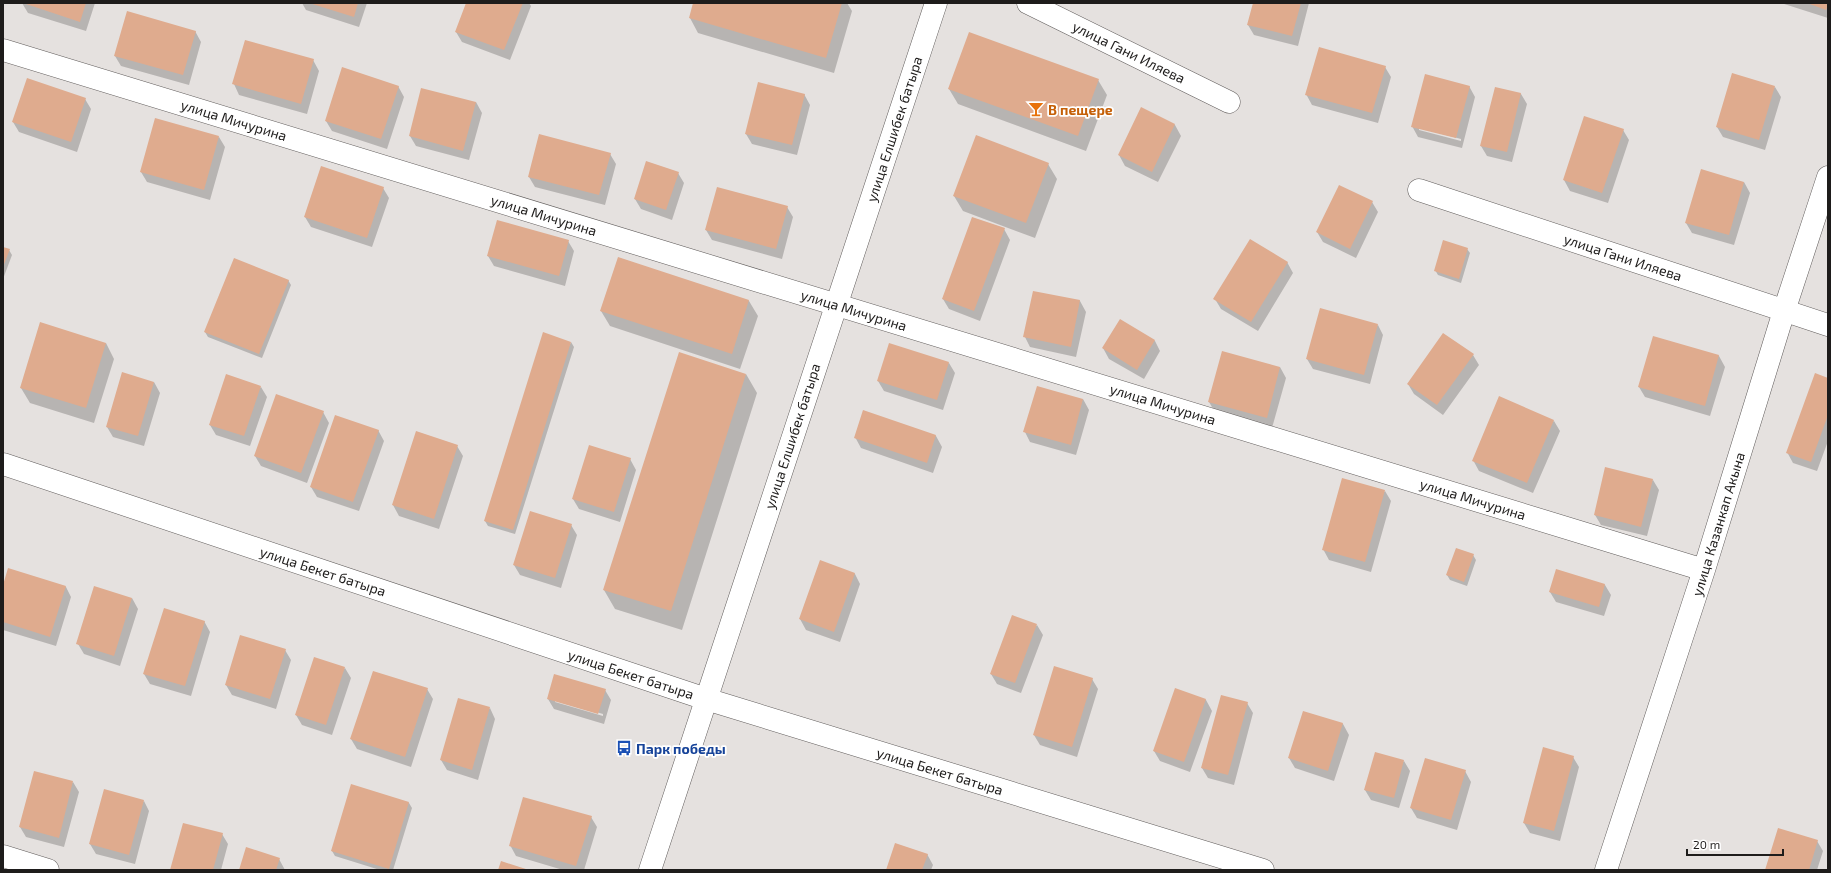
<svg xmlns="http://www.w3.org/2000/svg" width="1831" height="873" viewBox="0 0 1831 873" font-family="'Exo 2',sans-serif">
<rect width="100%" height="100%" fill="#e5e1df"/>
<path fill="#0003" fill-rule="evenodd" d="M22,3H95L86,31L28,13Z
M302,3H367L359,27L306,10Z
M467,3H529L531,6L510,60L462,42L456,32Z
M694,3H847L852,11L834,73L698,33L690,18Z
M1254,3H1309L1298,46L1254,35L1248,25Z
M1781,3H1828V18Z
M195,31L201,42L189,85L121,66L115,56Z
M313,60L319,71L307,114L239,95L234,84Z
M1385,67L1391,77L1378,123L1312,105L1306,94Z
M1098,80L1107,95L1086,151L958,104L949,89Z
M398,86L404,97L387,149L332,131L326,121Z
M1469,86L1475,97L1462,148L1418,137L1412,126ZM1419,128L1461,139V141L1419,130Z
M1775,87L1781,97L1765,150L1723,137L1717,127Z
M1496,88L1521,94L1527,104L1512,162L1487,156L1481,146Z
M804,94L810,105L797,155L752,144L746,134Z
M85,99L91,109L77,152L19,132L13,122Z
M476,102L482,113L469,160L416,146L410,136Z
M1142,109L1175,125L1181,136L1158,182L1125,166L1119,155Z
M1623,130L1629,140L1608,203L1570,191L1564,180Z
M219,137L225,147L210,200L147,182L141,172Z
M610,154L616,164L605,205L535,187L529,177Z
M1048,164L1057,179L1035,238L963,211L954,196Z
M678,173L684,183L672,220L641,209L635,199Z
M1744,182L1750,193L1734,245L1692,233L1686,223Z
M383,188L389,198L372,247L311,227L305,217Z
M1372,202L1378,212L1356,258L1323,242L1317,232Z
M787,207L793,217L782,259L712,240L706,230Z
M1004,229L1010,240L980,321L949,309L943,299Z
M568,241L574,251L565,286L494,266L488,256Z
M3,248L9,250L12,255L3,279Z
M1467,249L1470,253L1461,283L1438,275L1435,270Z
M619,258L749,301L758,316L740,369L610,326L601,311Z
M1287,262L1293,273L1258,331L1221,309L1215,299Z
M288,280L291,285L262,358L208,337L205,332Z
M1034,292L1080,301L1086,312L1076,357L1030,347L1025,337Z
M1120,321L1155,341L1160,351L1144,379L1109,359L1103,348Z
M1378,325L1383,335L1370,384L1313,369L1307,359Z
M1654,337L1719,356L1725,367L1710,416L1645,397L1639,387Z
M571,342L574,347L515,534L488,526L485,521Z
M106,343L114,359L94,423L30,403L21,388Z
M1473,355L1479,365L1443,415L1414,394L1408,384Z
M949,363L955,373L943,410L884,391L878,381Z
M1280,367L1286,378L1272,428L1215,412L1209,402Z
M746,374L757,393L682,630L615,609L604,590Z
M1828,379V441L1817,471L1793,463L1787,452Z
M154,382L160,393L144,446L113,437L107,427Z
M261,387L267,397L250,446L216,435L210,425Z
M1083,399L1089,410L1076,455L1030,442L1025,432Z
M323,412L329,423L307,483L261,466L255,456Z
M864,412L936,436L942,447L933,473L861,448L855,437Z
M1554,421L1560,431L1533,493L1479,471L1473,460Z
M378,430L384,441L359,511L317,497L311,487Z
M457,446L463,456L439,529L399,516L393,505Z
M630,459L636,470L620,522L579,509L573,499Z
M1653,480L1659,490L1647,536L1601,525L1595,515Z
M1385,491L1391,501L1371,572L1329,560L1323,549Z
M571,525L577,535L561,588L520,575L514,565Z
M1473,555L1476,560L1467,586L1450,580L1447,575Z
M820,562L855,574L860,584L840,642L806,630L800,619Z
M1605,585L1611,595L1604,616L1556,602L1550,592Z
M66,587L71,597L56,646L3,630V588Z
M132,598L138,609L120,666L84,654L78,644Z
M204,621L210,632L191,696L150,684L144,674Z
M1037,625L1043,635L1021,693L997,684L991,674Z
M285,650L291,660L276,709L232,695L226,685Z
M345,668L351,678L332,735L302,725L296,715Z
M1092,679L1098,689L1077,757L1040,745L1034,735Z
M427,689L433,699L411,767L357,749L351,739Z
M605,690L611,700L604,724L554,709L548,699ZM555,700L603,714V716L555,702Z
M1176,690L1206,700L1212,711L1190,772L1160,761L1154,751Z
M1247,703L1253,713L1234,785L1208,778L1202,768Z
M490,708L495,719L478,780L447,770L441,760Z
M1304,712L1343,724L1349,735L1334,781L1295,768L1289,758Z
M1573,757L1579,767L1560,841L1530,833L1524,823Z
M1404,761L1410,771L1399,808L1371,800L1365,790Z
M1465,771L1471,782L1457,830L1417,818L1411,808Z
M73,782L79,792L64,847L26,837L20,827Z
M352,786L409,803L412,808L393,870H380L335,856L332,851Z
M144,801L149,811L135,864L96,854L90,844Z
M591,817L597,827L584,870H563L516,856L510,845Z
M222,834L228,844L221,870H171Z
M1817,841L1823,851L1817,870H1766Z
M927,854L933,865L931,870H887Z
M279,859L285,870H240Z"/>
<path fill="#dfab8e" d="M23,3H86L80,22Z
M309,3H358L354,17Z
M466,3H523L504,50L455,32Z
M693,3H842L826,58L689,18Z
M1253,3H1301L1292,36L1247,25Z
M1807,3H1828V5L1826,10Z
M127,11L196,31L183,75L114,56Z
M969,32L1099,79L1078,136L948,89Z
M245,40L314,59L301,104L232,84Z
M1319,47L1386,66L1372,113L1305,95Z
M342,67L399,86L381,139L325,121Z
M1732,73L1775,86L1759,140L1716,127Z
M1425,74L1470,86L1456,138L1411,127Z
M27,78L86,98L71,142L12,122Z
M758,82L805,94L792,145L745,134Z
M1495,87L1521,93L1507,152L1480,146Z
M421,88L476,102L463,151L409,136Z
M1141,107L1175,124L1152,172L1118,155Z
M1584,116L1624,129L1602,193L1563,180Z
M155,118L219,136L204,190L140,172Z
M539,134L611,153L599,195L528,177Z
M976,135L1049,163L1026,223L953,196Z
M646,161L679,172L666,210L634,199Z
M321,166L384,187L367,238L304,217Z
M1701,169L1744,182L1729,235L1685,223Z
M1339,185L1373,201L1350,249L1316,232Z
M717,187L788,206L776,249L705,230Z
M972,217L1005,228L974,311L942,299Z
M497,220L569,240L559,276L487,256Z
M1250,239L1288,262L1251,322L1213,299Z
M1443,240L1468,248L1459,279L1434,271Z
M3,247L10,249L3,267Z
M618,257L749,300L732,354L600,311Z
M234,258L289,280L259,354L204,332Z
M1033,291L1080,300L1071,347L1023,337Z
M1320,308L1378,324L1364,375L1306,359Z
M1120,319L1155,340L1137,370L1102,348Z
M40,322L106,343L86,408L20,388Z
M543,332L571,342L513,530L484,521Z
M1443,333L1474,354L1437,405L1407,384Z
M1653,336L1719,355L1705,406L1638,387Z
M889,343L949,362L937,400L877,381Z
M1222,351L1280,367L1267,418L1208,402Z
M679,352L746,374L671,611L603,590Z
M122,372L154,382L138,436L106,427Z
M1815,373L1828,378V415L1811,462L1786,453Z
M226,374L261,386L244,436L209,425Z
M1037,386L1083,399L1071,445L1023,432Z
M276,394L324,411L301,473L254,456Z
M1499,396L1554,420L1527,483L1472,461Z
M863,410L936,435L927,463L854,438Z
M335,415L379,430L353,502L310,487Z
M416,431L458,445L434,519L392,505Z
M589,445L631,458L614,512L572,499Z
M1605,467L1653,479L1641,527L1594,515Z
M1342,478L1385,490L1365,562L1322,550Z
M530,511L572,524L555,578L513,565Z
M1456,548L1474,554L1464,582L1446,575Z
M820,560L855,573L834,632L799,619Z
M8,568L66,586L50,637L3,622V585Z
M1556,569L1605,584L1599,607L1549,592Z
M94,586L132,598L114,656L76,644Z
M164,608L205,621L185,686L143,674Z
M1012,615L1037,624L1015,683L990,674Z
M240,635L286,649L270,699L225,685Z
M314,657L345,667L326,725L295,715Z
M1054,666L1093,678L1072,747L1033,735Z
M373,671L428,688L405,757L350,739Z
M554,674L606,689L598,714L547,699Z
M1175,688L1206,699L1184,762L1153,751Z
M1221,695L1248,702L1228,775L1201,768Z
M458,698L490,707L472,770L440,760Z
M1303,711L1343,723L1328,771L1288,758Z
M1543,747L1574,756L1554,831L1523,823Z
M1375,752L1404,760L1394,798L1364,790Z
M1425,758L1466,770L1451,820L1410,808Z
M34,771L73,781L59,838L19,827Z
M351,784L409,802L389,869L331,851Z
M104,789L144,800L129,855L89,844Z
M523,797L592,816L576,866L509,846Z
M183,823L223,833L213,870H170Z
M1778,828L1818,840L1809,870H1765Z
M895,843L928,854L922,870H886Z
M246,847L280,858L276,870H239Z
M501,861L529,870H498Z"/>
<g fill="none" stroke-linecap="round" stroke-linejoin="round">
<defs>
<path id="minor" d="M1028,3L1229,102
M3,50L1704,570
M1419,190L1828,325
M3,464L706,699L1263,870
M3,856L48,870
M1606,870L1704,570L1784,311L1828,177"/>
<path id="secondary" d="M650,870L936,3"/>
</defs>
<use href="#minor" stroke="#615d5c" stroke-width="23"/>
<use href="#secondary" stroke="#615d5c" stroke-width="23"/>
<use href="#minor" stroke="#fff" stroke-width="22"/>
<use href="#secondary" stroke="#fff" stroke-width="22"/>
</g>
<defs>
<symbol id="bar-bare" viewBox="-9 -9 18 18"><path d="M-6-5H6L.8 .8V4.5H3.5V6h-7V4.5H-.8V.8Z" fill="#e8710a" stroke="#fff" stroke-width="2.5" paint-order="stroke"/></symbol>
<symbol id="bus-bare" viewBox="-9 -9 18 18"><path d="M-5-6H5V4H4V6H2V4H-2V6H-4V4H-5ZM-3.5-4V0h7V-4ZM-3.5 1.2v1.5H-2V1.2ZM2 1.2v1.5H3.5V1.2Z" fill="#1a4fb4" stroke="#fff" stroke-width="2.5" paint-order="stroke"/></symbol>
</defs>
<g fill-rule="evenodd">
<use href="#bar-bare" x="1025" y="98" width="22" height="22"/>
<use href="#bus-bare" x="613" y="737" width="22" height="22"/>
</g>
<g text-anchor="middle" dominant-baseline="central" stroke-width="3.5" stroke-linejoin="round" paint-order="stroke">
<g font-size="14" fill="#1e1c1b" stroke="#fff">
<text transform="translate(1129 52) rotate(26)">улица Гани Иляева</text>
<text transform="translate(234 120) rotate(17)">улица Мичурина</text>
<text transform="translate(894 129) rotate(-72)">улица Елшибек батыра</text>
<text transform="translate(544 215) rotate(17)">улица Мичурина</text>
<text transform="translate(1623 257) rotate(18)">улица Гани Иляева</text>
<text transform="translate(854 310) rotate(17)">улица Мичурина</text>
<text transform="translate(1163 404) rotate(17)">улица Мичурина</text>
<text transform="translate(792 436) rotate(-72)">улица Елшибек батыра</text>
<text transform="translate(1473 499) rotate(17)">улица Мичурина</text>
<text transform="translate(1718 524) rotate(-73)">улица Казанкап Акына</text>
<text transform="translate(323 571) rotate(18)">улица Бекет батыра</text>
<text transform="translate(631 674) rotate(18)">улица Бекет батыра</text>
<text transform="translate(940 771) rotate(17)">улица Бекет батыра</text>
</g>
<g font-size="14" font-weight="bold" fill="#c56008" stroke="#fff" text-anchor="start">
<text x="1048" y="109">В пещере</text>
</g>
<g font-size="14" font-weight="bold" fill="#164399" stroke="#fff" text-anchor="start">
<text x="636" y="748">Парк победы</text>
</g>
</g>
<rect width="1831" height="873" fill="none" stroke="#1e1c1b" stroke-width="8"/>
<path d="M1687 849v6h96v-6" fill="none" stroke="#1e1c1b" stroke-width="2"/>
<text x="1693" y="849" font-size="12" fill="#1e1c1b" stroke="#ffffff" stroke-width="3" paint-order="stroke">20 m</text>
</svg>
